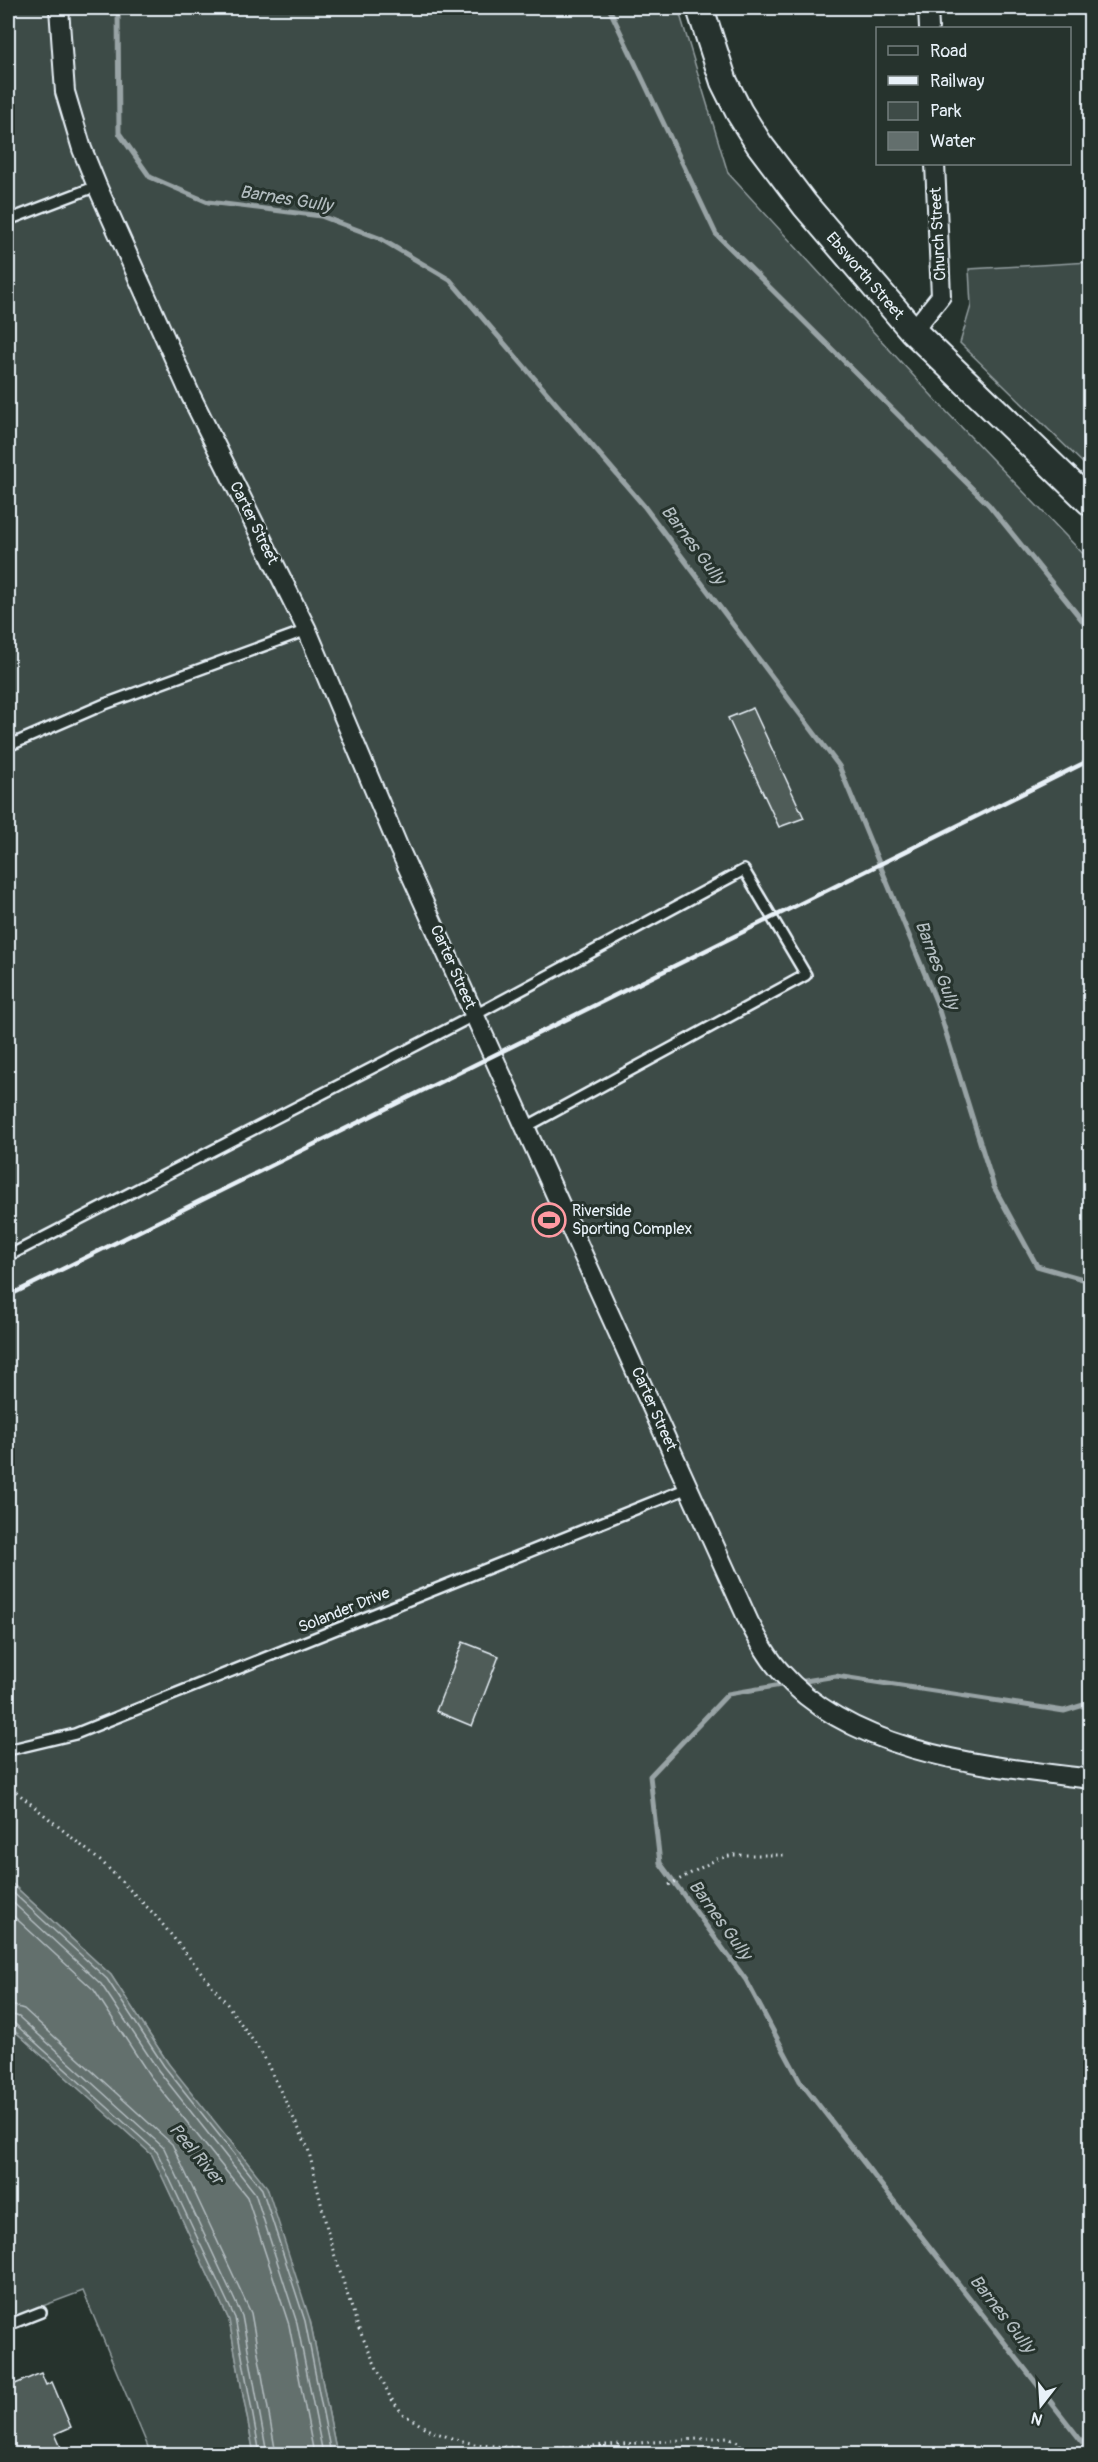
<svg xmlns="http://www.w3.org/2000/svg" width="1098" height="2462" viewBox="0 0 1098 2462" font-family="Pangolin,sans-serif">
<rect width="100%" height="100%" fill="#26332d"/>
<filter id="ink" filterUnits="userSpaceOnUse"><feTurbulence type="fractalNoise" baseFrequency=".0167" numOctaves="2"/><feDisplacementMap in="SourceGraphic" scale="12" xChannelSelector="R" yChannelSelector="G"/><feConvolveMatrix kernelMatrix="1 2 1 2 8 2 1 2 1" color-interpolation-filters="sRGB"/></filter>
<g filter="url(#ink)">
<path fill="#3e4b47" stroke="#939ea0" stroke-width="1.5" d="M8,8H678L728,173L943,408L1090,561V2454H337L310,2320L168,2063L111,1975L8,1880Z
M1090,262V470L960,343L971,306L969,269Z
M8,2025L152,2154L229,2320L254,2454H151L83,2291L8,2319Z"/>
<path fill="#636f6d" stroke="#98a3a5" stroke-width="1.5" d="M8,1880L111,1975L168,2063L267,2187L310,2320L337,2454H254L229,2320L152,2155L8,2025Z"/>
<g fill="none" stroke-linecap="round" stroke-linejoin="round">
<path stroke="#b3bdc0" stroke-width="1.5" d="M8,1888L107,1979L164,2066L262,2189L305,2321L331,2454
M8,1898L101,1984L158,2070L255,2193L297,2323L323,2454
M8,1911L94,1990L150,2076L247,2197L289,2325L314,2454
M8,2004L24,2009L172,2144L251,2313L276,2454
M8,2013L19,2017L164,2148L242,2316L267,2454
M8,2021L14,2023L157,2152L235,2318L260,2454"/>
<path stroke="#98a3a5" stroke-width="5" d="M118,8L119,133L150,177L208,202L321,216L379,238L450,280L644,506L839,766L936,1001L994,1187L1037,1266L1090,1281
M609,8L716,234L989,505L1090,630
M799,1682L836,1676L1064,1711L1090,1703
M787,1684L728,1694L650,1776L660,1863L746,1980L800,2081L1090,2452"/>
</g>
<path fill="#505c59" stroke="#e8f1f8" stroke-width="1.5" d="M753,708L804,818L779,827L728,718Z
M463,1642L499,1656L472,1726L436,1711Z
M41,2373L46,2385L52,2382L71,2427L55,2434L64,2454H14L8,2440V2387Z"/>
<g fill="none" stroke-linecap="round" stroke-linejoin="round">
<defs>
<path id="lane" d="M8,220L97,186
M8,746L105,704L307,630
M8,1256L475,1015L744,870L806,975L526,1127
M8,1750L75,1734L688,1488
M8,2325L41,2312"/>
<path id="street" d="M59,8L65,92L82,149L97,186L191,396L307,630L398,846L749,1622C758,1639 768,1658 781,1672C854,1755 988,1766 1090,1779
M928,8L929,28
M913,331L941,296L935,164"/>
<path id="secondary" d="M700,8L724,82L739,112L759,144L805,205L913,331L1090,502"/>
</defs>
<use href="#lane" stroke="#e8f1f8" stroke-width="14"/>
<use href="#street" stroke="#e8f1f8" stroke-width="22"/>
<use href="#secondary" stroke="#e8f1f8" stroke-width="30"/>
<path stroke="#e8f1f8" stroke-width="3" stroke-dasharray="1.5 4.5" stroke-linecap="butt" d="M8,1776L14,1790L104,1864L155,1915L227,2004L263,2055L308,2148L330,2241L358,2327L390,2397L403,2414L429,2430L448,2437L474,2444L505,2447L547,2449L728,2437L740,2443L741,2454
M669,1885L717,1859L733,1855H786"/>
<use href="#lane" stroke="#26332d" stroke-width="9"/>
<use href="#street" stroke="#26332d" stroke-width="18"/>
<use href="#secondary" stroke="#26332d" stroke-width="26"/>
<path stroke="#e8f1f8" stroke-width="4.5" d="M8,1296L1090,760"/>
</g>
</g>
<defs>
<symbol id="stadium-ring" viewBox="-11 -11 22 22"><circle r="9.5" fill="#26332d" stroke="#ff9aa2" stroke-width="1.5"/><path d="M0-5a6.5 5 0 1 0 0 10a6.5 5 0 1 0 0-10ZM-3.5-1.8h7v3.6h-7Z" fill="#ff9aa2"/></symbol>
</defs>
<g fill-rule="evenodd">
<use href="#stadium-ring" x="530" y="1201" width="38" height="38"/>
</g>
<g text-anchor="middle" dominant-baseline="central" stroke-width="6" stroke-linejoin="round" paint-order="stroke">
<g font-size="16" fill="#e8f1f8" stroke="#26332d">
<text transform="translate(938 234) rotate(-93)">Church Street</text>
<text transform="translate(865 276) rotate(49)">Ebsworth Street</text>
<text transform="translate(254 523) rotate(64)">Carter Street</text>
<text transform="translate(453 967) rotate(66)">Carter Street</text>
<text transform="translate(654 1409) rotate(66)">Carter Street</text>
<text transform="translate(344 1610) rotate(-22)">Solander Drive</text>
</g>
<g font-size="16" fill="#e8f1f8" stroke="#26332d" text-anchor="start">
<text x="572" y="1211">Riverside<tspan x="572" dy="18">Sporting Complex</tspan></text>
</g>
<g font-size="18" font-style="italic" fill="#b3bdc0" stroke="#26332d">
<text transform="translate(286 199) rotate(9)">Barnes Gully</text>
<text transform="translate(693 545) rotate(53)">Barnes Gully</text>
<text transform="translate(937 965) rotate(69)">Barnes Gully</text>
<text transform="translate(720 1920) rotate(54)">Barnes Gully</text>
<text transform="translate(196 2154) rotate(50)">Peel River</text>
<text transform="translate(1002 2314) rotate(52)">Barnes Gully</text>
</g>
</g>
<rect width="1098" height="2462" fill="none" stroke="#26332d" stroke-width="30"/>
<rect x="15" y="15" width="1068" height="2432" fill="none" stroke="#e8f1f8" stroke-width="2" filter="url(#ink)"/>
<rect x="876" y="27" width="195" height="138" fill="#26332d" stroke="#747f7e" stroke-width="1.5"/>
<rect x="888" y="46" width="30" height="9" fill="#26332d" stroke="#747f7e" stroke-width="1.5"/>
<text x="930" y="57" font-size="18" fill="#e8f1f8">Road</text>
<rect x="888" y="76" width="30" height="9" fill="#e8f1f8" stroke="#747f7e" stroke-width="1.5"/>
<text x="930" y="87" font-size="18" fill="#e8f1f8">Railway</text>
<rect x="888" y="102" width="30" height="18" fill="#3e4b47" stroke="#747f7e" stroke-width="1.5"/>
<text x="930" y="117" font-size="18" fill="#e8f1f8">Park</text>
<rect x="888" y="132" width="30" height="18" fill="#636f6d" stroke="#747f7e" stroke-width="1.5"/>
<text x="930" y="147" font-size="18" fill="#e8f1f8">Water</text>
<g transform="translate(1041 2405) rotate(197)" stroke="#26332d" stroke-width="4.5" paint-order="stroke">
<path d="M0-4.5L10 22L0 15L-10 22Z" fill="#e8f1f8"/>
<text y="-9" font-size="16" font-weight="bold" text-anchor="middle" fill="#e8f1f8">N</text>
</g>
</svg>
